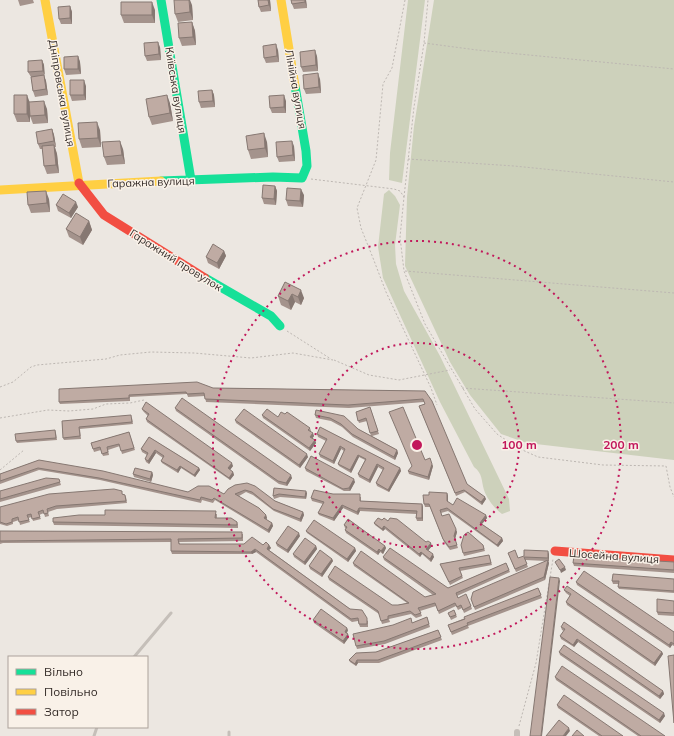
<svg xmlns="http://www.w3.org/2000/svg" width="674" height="736" viewBox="0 0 674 736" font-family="Mulish,sans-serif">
<rect width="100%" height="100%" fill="#ece7e1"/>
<path fill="#cdd1bb" d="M408,0H425L402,183L389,180L390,153Z
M434,0H674V460L527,443L501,434L470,395L450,362L405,266L407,197L414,126Z
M389,190L395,196L400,205L395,245L396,264L404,291L440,356L509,499L510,511L502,514C495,509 487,499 484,490C481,480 483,474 474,467L440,402L383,278L378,247L384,194Z"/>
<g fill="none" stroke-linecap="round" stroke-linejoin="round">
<path stroke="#bdb7b2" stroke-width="1" stroke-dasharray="2 2" stroke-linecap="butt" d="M405,0L392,68L383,84L376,160L357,208L361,228L373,258L386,292L431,388L437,405
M424,43L477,50L674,69
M408,159L514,166L674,182
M311,179L394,189L400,191L404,197L400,237L404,271L425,324L475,409L497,434L518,448L538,457L603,465L666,466L670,487L674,497
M404,197L414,107L424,43L428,0
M405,271L674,293
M287,331L331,359
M334,360L369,375L399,380L450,370
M0,387L13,382L31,367L37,365L106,359L120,355L151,352L194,353L251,358L293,353L333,360
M462,388L674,403
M0,418L48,410L69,411L93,409L106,404L130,403L144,400
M0,470L24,450
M519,726L536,663L553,559"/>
<path stroke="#c5bfb9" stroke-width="3" d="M134,657L171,613
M94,736L97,727
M229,736V732"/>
<path stroke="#c5bfb9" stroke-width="6" d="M517,736V732"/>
<path stroke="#16e098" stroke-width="9" d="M161,0L191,180
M161,181L273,177L302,178L307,166L306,151L295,86
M205,278L271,316L280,326"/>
<path stroke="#ffcf43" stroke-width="9" d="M45,0L79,183
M281,0L295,86
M0,190L161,181"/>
<path stroke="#f24e42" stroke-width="9" d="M79,183L104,215L205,278
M555,551L674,560"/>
</g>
<path fill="#a4938c" d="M18,0H33L34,3L20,6Z
M258,0H270L271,11L261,12L259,7Z
M291,0H306L307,8L294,9L292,4Z
M192,5L193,20L178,22L175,14Z
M70,6L72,12V24H61L59,19Z
M155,10V23H124L121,15Z
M192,22L195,31L196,45L182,46L179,38Z
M160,47L161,60L147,61L145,56Z
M278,50L279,62L266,63L264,58Z
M78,56L80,62L81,74L66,75L64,69Z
M317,56L318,71L303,72L301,67Z
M42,60L44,65V76L46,81L48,95L35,97L33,91L31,77L28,72Z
M320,79L321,93L306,94L304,89Z
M86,86V100L72,101L70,95Z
M212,90L214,95L215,107L201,108L199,102Z
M286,101V113H272L270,108Z
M29,102L47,109L48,123L33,124L30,116V122H17L14,114Z
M170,103L173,121L152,125L149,117Z
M52,129L54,135L56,147H55L57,154L59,173L47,174L44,166L43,149H40L38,144Z
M100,130L101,147L82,148L79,139Z
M267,142L268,157L251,159L248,150Z
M294,146L295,161L279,162L277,157Z
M123,149L125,164L107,165L104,157Z
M275,186L277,191L276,205L264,204L262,198Z
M304,195L303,207L288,206L286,200Z
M49,199L50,212L31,213L28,205Z
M56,205L78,207L71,218L58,211Z
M89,221L92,230L83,245L69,237L66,229Z
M224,251L226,256L219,269L208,263L206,257Z
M285,282L304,298L301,305L295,302L291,310L281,305L278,296Z
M213,388L425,391L467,484L486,499L482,505L465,492L456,496L419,406L425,404L424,402L349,408L206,402L205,396L188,397L187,394L130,397V401L60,404L59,402V389Z
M370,407L379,434L372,436L397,450L398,453L395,460L353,437L342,427L331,421L316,418L315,415L316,410L358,429L371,436L367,421L359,423L356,412Z
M175,408L292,478L287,486L279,484L176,411Z
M142,409L233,466L230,470L233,472L234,475L230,480L147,422L146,419L148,416L143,411Z
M262,415L278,417L310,428L311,431H310L314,436L312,439L315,440L316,443L310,451L263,418Z
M132,418L133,424L80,429L81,439L64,440L63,438L62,421Z
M235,420L308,457L300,468L236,423Z
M55,430L56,433L57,440L17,443L16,441Z
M129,432L135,450L122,454L120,446L108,450L109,455L103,456L101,450L94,452L91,443Z
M317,434L400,468L401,471L389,492L377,486L376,483L383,470L378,467L370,483L359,477L358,474L365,460L359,457L351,473L339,466L338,464L344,451L341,449L334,464L320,457L319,454L326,441L318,437Z
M149,437L199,468L200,470L195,477L181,468L178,473L162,463L161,461L163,458L156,453L149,464L146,462L145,459L147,455L142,452L141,449Z
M39,460L188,492L224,494L235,485L303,512L304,515L301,522L274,511L253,495L246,492L239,496L266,515L267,518L266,520L272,523L273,526L269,533L215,500L213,503L202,500L201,503L100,480L39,470L0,484V474Z
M425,460L433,466L429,480L409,474L408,471Z
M305,468L355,482L350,491H344L306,471Z
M152,472L153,475L151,482L134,477L133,474Z
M59,479L61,485L0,502V491Z
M274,488L307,493L306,499L280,497L274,499L273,496Z
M447,493L448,496V502L453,505L486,515L487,518L482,524L502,538L503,541L498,547L448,511L441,513L442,516L457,532L455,539L458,548L450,550L444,542L430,507H425L424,504Z
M124,494L126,497L127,503L57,509L48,512L49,516L45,517L44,513L39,515L41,519L33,521L32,517L28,518L30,522L20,525L19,520L13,522V524L7,526L0,524V507Z
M333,494L361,497V501L422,504L423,507V521H417L416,518V514L360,511L358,515L343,508L334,521L319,515L318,513L323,504L312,501L311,498Z
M217,514V518L237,522L238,525V528L54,525L53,522L105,515Z
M382,520L388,521L432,546L428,550L434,557L431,562L422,554L420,557L385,529L383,531L375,525L374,523Z
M344,525L385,546L386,548L383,554L380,552L378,555L346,533L345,530L346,529L345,528Z
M0,531L243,534V541L179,542L180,544L263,545H269L271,548L269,550L350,609L368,621V627H360L358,621L352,622L256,552L252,554H172L171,551V542L3,543L0,544Z
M306,531L355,548L356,551L348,562L307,533Z
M300,536L288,553L277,546L276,543Z
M483,545L485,551L464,556L463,553Z
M316,546L317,549L305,565L294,557L293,554Z
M508,553L518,558L549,554V561H548L549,563L545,580L475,610L471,599L546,561L525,560L528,567L516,572Z
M489,555L492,565L460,571L463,578L450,585L440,564Z
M383,557L448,588L506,563L510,572L457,596L458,598L471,606L472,609L464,613L462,608L458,610L456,606L439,614L436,606L420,611L422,616L416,618L411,614L389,619L390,622L382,624L379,614L329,580L328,577L392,605H398L407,603L354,566L353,563L425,597L433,595L384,560Z
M332,559L333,561L322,577L310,569L309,566Z
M674,562V573L574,566L573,563Z
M674,579V593L619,589L618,587L619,584H613L612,581Z
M576,582L674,632V646L672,645L670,648L577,585Z
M538,588L542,598L468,626L469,628L452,635L448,625Z
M564,590L662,652L663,654L655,666L567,605L566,602L570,596L566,593Z
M674,601V616L658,615L657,612Z
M454,610L457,617L451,620L448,613Z
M427,617L430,627L385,644L357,649L356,646Z
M313,620L348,630L347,633L349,637L344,644L314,623Z
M561,627L663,691L664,694L660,699L578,642L574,647L561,639L560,636L564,631L562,630Z
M438,630L442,640L379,663H358L356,666L350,662L349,660L376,652Z
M559,652L665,716L660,723L560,655Z
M555,677L665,736H638L556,680Z
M557,705L623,736H599L558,708Z"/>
<path fill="#867872" d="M189,0H190L192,5L193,20L190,12Z
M268,0H270L271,11L269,5Z
M305,0H306L307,8L305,2Z
M152,2L155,10V23L152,15Z
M70,6L72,12V24L70,18Z
M192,22L195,31L196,45L193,37Z
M158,42L160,47L161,60L159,54Z
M276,44L278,50L279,62L277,56Z
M315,50L317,56L318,71L316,65Z
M78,56L80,62L81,74L78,69Z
M42,60L44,65L45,76L43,71Z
M318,73L320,79L321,93L319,87Z
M44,75L46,81L48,95L46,89Z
M84,80L86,86V100L84,95Z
M212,90L214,95L215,107L213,101Z
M27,95L30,103V122L27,114Z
M167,95L170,103L173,121L170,113Z
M284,95L286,101V113L284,107Z
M44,101L47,109L48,123L45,115Z
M97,122L100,130L101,147L98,138Z
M52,129L54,135L56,147L54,141Z
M264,133L267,142L268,157L265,148Z
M120,141L123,149L125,164L122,155Z
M292,141L294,146L295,161L293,155Z
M54,145L57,154L59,173L56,165Z
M275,186L277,191L276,205L274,199Z
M301,189L304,195L303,207L300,201Z
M46,191L49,199L50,212L47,203Z
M76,202L78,207L71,218L69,213Z
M89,221L92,230L83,245L80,237Z
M224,251L226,256L219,269L217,263Z
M301,290L304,298L301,305L298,297Z
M292,294L295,302L291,310L288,301Z
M313,433L314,436L311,440L310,437Z
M315,440L316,443L310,451L309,448Z
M340,446L341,449L334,464L333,461Z
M155,450L156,453L149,464L148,461Z
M397,450L398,453L395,460L394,457Z
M307,454L308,457L300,468L299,465Z
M358,455L359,457L351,473L350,470Z
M232,463L233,466L229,471L228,468Z
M377,464L378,467L370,483L369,480Z
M432,464L433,466L429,480L428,477Z
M180,466L181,468L178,473L177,470Z
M199,468L200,470L195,477L194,475Z
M400,468L401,471L389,492L388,490Z
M152,472L153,475L151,482L150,479Z
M233,472L234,475L230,480L229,478Z
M291,475L292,478L287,486L286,483Z
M354,479L355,482L350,491L349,488Z
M306,491L307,493L306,499L305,497Z
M447,493L448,496V503L447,501Z
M485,497L486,499L482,505L481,502Z
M422,504L423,507V521L422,518Z
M342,505L343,508L334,521L333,518Z
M359,508L360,511L358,515L357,512Z
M303,512L304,515L301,522L300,519Z
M266,515L267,518L265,521L264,518Z
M486,515L487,518L481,525L480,523Z
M272,523L273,526L269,533L268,530Z
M384,526L385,529L383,531L382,529Z
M456,529L457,532L455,539L454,536Z
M299,533L300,536L288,553L287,550Z
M502,538L503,541L498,547L497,545Z
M431,543L432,546L427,552L426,549Z
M269,545L271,548L268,551L267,549Z
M316,546L317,549L305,565L304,562Z
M385,546L386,548L383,554L381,551Z
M355,548L356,551L348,562L347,559Z
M255,549L256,552L252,554L251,552Z
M379,549L380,552L378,555L377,552Z
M548,551L549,554V561L548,558Z
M421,552L422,554L420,557L419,554Z
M433,554L434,557L431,562L430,559Z
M332,559L333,561L322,577L321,574Z
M548,560L549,563L545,580L544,577Z
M565,567L566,570L561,573L560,570Z
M559,578L560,581L542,736H541Z
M347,628L348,630L346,634L345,632Z
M348,634L349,637L344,644L343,641Z
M577,639L578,642L574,647L573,645Z
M671,642L672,645L670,648L669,645Z
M662,652L663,654L655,666L654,663Z
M357,660L358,663L356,666L355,664Z
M663,691L664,694L660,699L659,696Z
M664,713L665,716L660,723L659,720Z
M569,728L570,731L566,736H563Z"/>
<path fill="#bfaba3" stroke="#867872" d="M174,0H189L190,12L175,14Z
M258,0H268L269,5L259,7Z
M291,0H305V2L292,4Z
M121,2H152V15H121Z
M70,6V18L59,19L58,7Z
M192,22L193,37L179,38L178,23Z
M158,42L159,54L145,56L144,43Z
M276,44L277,56L264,58L263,46Z
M315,50L316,65L301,67L300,52Z
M78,56V69H64V57Z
M42,60L43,71L28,72V61Z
M318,73L319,87L304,89L303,75Z
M44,75L46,89L33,91L31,77Z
M70,80H84V95H70Z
M212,90L213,101L199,102L198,91Z
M14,95H27V114H14Z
M167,95L170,113L149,117L146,99Z
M284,95V107L270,108L269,96Z
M44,101L45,115L30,116L29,102Z
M97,122L98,138L79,139L78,123Z
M52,129L54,141L38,144L36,132Z
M264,133L265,148L248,150L246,136Z
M120,141L122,155L104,157L102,142Z
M292,141L293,155L277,157L276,142Z
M54,145L56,165L44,166L42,146Z
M263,185L275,186L274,199L262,198Z
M287,188L301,189L300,201L286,200Z
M46,191L47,203L28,205L27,192Z
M63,194L76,202L69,213L56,205Z
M76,213L89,221L80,237L66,229Z
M213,244L224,251L217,263L206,257Z
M285,282L301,290L298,297L292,294L288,301L278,296Z
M197,382L213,388L425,391L432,401L467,484L485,497L481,502L464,490L455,493L419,406L425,404L423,399L348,405L205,399L204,393L187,394L186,392L129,395V398L59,402V389Z
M182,398L291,475L286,483L278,481L175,408Z
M146,402L232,463L228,468L233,472L229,478L146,419L149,414L142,409Z
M370,407L378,431L370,433L366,418L358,421L356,412Z
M403,407L425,460L430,458L432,464L428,477L408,471L412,466L389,412Z
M244,409L307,454L299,465L235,420Z
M267,409L278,417L281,412L285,414L287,412L310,428L308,430L313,433L310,437L315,440L309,448L262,415Z
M316,410L344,416L358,429L397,450L394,457L352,434L341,424L330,418L315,415Z
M131,415L132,422L79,427L80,436L63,438L62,421Z
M320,427L400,468L388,490L376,483L384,468L377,464L369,480L358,474L366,459L358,455L350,470L338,464L345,449L340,446L333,461L319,454L327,439L317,434Z
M55,430L56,438L16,441L15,434Z
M129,432L134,448L121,451L119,444L107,447L108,452L102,454L100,447L93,449L91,443Z
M149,437L199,468L194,475L180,466L177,470L161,461L164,456L155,450L148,461L145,459L148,453L141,449Z
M311,456L354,479L349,488L343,489L305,468Z
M39,460L103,471L188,492L198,486H209L224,494L228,489L235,485L247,483L255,486L275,501L303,512L300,519L273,509L252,492L245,490L235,494L259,508L266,515L264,518L272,523L268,530L214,498L212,500L201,497L200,500L99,478L38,468L0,481V474Z
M135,468L152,472L150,479L133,474Z
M46,478L59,479L60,482L0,499V491Z
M274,488L306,491L305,497L279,494L273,496Z
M114,489L122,491V494L125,495L126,501L56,506L47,509L48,513L44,514L43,510L38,512L40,517L32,519L31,514L27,515L29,520L19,522L18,517L12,519V522L6,524L0,522V507L49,494Z
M314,490L333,494H360V501L422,504V518H416L417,511L359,508L357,512L342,505L333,518L318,513L324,502L311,498Z
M429,492L447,493V501L453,505L457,498L486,515L480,523L502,538L497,545L447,508L440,510L442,516L449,514L456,529L454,536L457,545L449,547L443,539L429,504H424L423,495H429Z
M105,510L216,511L215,518H231L237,522V525L53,522V518L79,515H105Z
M378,518L382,520L384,518L388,521L390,518L397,519L426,542L428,541L431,543L426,549L433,554L430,559L421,552L419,554L384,526L382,529L374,523Z
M348,519L385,546L381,551L379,549L377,552L345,530L347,527L344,525Z
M314,520L355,548L347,559L306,531Z
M288,526L299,533L287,550L276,543Z
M0,531L242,532V538L178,539L179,544H244L252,537L263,545L266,542L269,545L267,549L350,609L362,610L367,618V624H359L358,618L351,619L255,549L251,552L171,551V539L0,541Z
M468,532L483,545L484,549L463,553L461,545L464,535Z
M305,538L316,546L304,562L293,554Z
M390,548L448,588L506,563L509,570L456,593L458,598L466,594L471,606L463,610L461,605L457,607L455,603L438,611L435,603L418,608L421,613L415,615L410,611L388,616V619L381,621L378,611L328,577L335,566L392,605H398L409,603L353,563L361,551L425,597L436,594L383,557Z
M320,550L332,559L321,574L309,566Z
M515,550L518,558L524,556V550L548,551V558L524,557L527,564L515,569L508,553Z
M489,555L491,563L459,568L462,576L449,582L440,564Z
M574,556L674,562V570L573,563Z
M559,559L565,567L560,570L555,562Z
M548,560L544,577L474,607L471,599L473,592Z
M584,571L674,632V644L671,642L669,645L576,582Z
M613,574L674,579V591L618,587L619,581H612Z
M550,577L559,578L541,736H530Z
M567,586L662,652L654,663L566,602L571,594L564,590Z
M538,588L541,595L467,623L468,625L451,632L448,625L465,619L464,617Z
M657,599L674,601V613L657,612Z
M321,609L347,628L345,632L348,634L343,641L313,620Z
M454,610L456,615L450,617L448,613Z
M427,617L429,624L384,641L356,646L353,634L393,625L411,618L412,623Z
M564,622L663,691L659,696L577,639L573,645L560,636L565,629L561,627Z
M438,630L441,637L378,660H357L355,664L349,660L356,653L376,652Z
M564,645L664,713L659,720L559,652Z
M674,655V723L668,656Z
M562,666L665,736H641L555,677Z
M564,695L623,736H602L557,705Z
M559,720L569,728L563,736H546Z
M577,730L584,736H572Z"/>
<g fill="none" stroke="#c2185b" stroke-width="2" stroke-dasharray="2 4">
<circle cx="417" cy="445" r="102"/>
<circle cx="417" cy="445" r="204"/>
</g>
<g text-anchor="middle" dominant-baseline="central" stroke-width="3" stroke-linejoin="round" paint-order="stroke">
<g font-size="11" fill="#352c28" stroke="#f9f1e8">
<text transform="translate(296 89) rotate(80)">Лінійна вулиця</text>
<text transform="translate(176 90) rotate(81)">Київська вулиця</text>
<text transform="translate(62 93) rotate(80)">Дніпровська вулиця</text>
<text transform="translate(151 182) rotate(-2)">Гаражна вулиця</text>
<text transform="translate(176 260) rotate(32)">Гаражний провулок</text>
<text transform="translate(614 556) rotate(4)">Шосейна вулиця</text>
</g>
</g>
<circle cx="417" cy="445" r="6" fill="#c2185b" stroke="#f9f1e8" stroke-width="2"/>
<g font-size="12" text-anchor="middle" font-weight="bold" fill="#c2185b" stroke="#f9f1e8" stroke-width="3" stroke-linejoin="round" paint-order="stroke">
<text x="519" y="449">100 m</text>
<text x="621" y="449">200 m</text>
</g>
<rect x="8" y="656" width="140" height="72" fill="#f9f1e8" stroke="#aba29b"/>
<rect x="16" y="669" width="20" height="6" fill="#16e098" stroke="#aba29b"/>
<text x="44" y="676" font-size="12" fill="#352c28">Вільно</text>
<rect x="16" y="689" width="20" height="6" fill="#ffcf43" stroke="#aba29b"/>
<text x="44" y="696" font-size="12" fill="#352c28">Повільно</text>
<rect x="16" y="709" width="20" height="6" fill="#f24e42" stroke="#aba29b"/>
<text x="44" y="716" font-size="12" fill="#352c28">Затор</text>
</svg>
